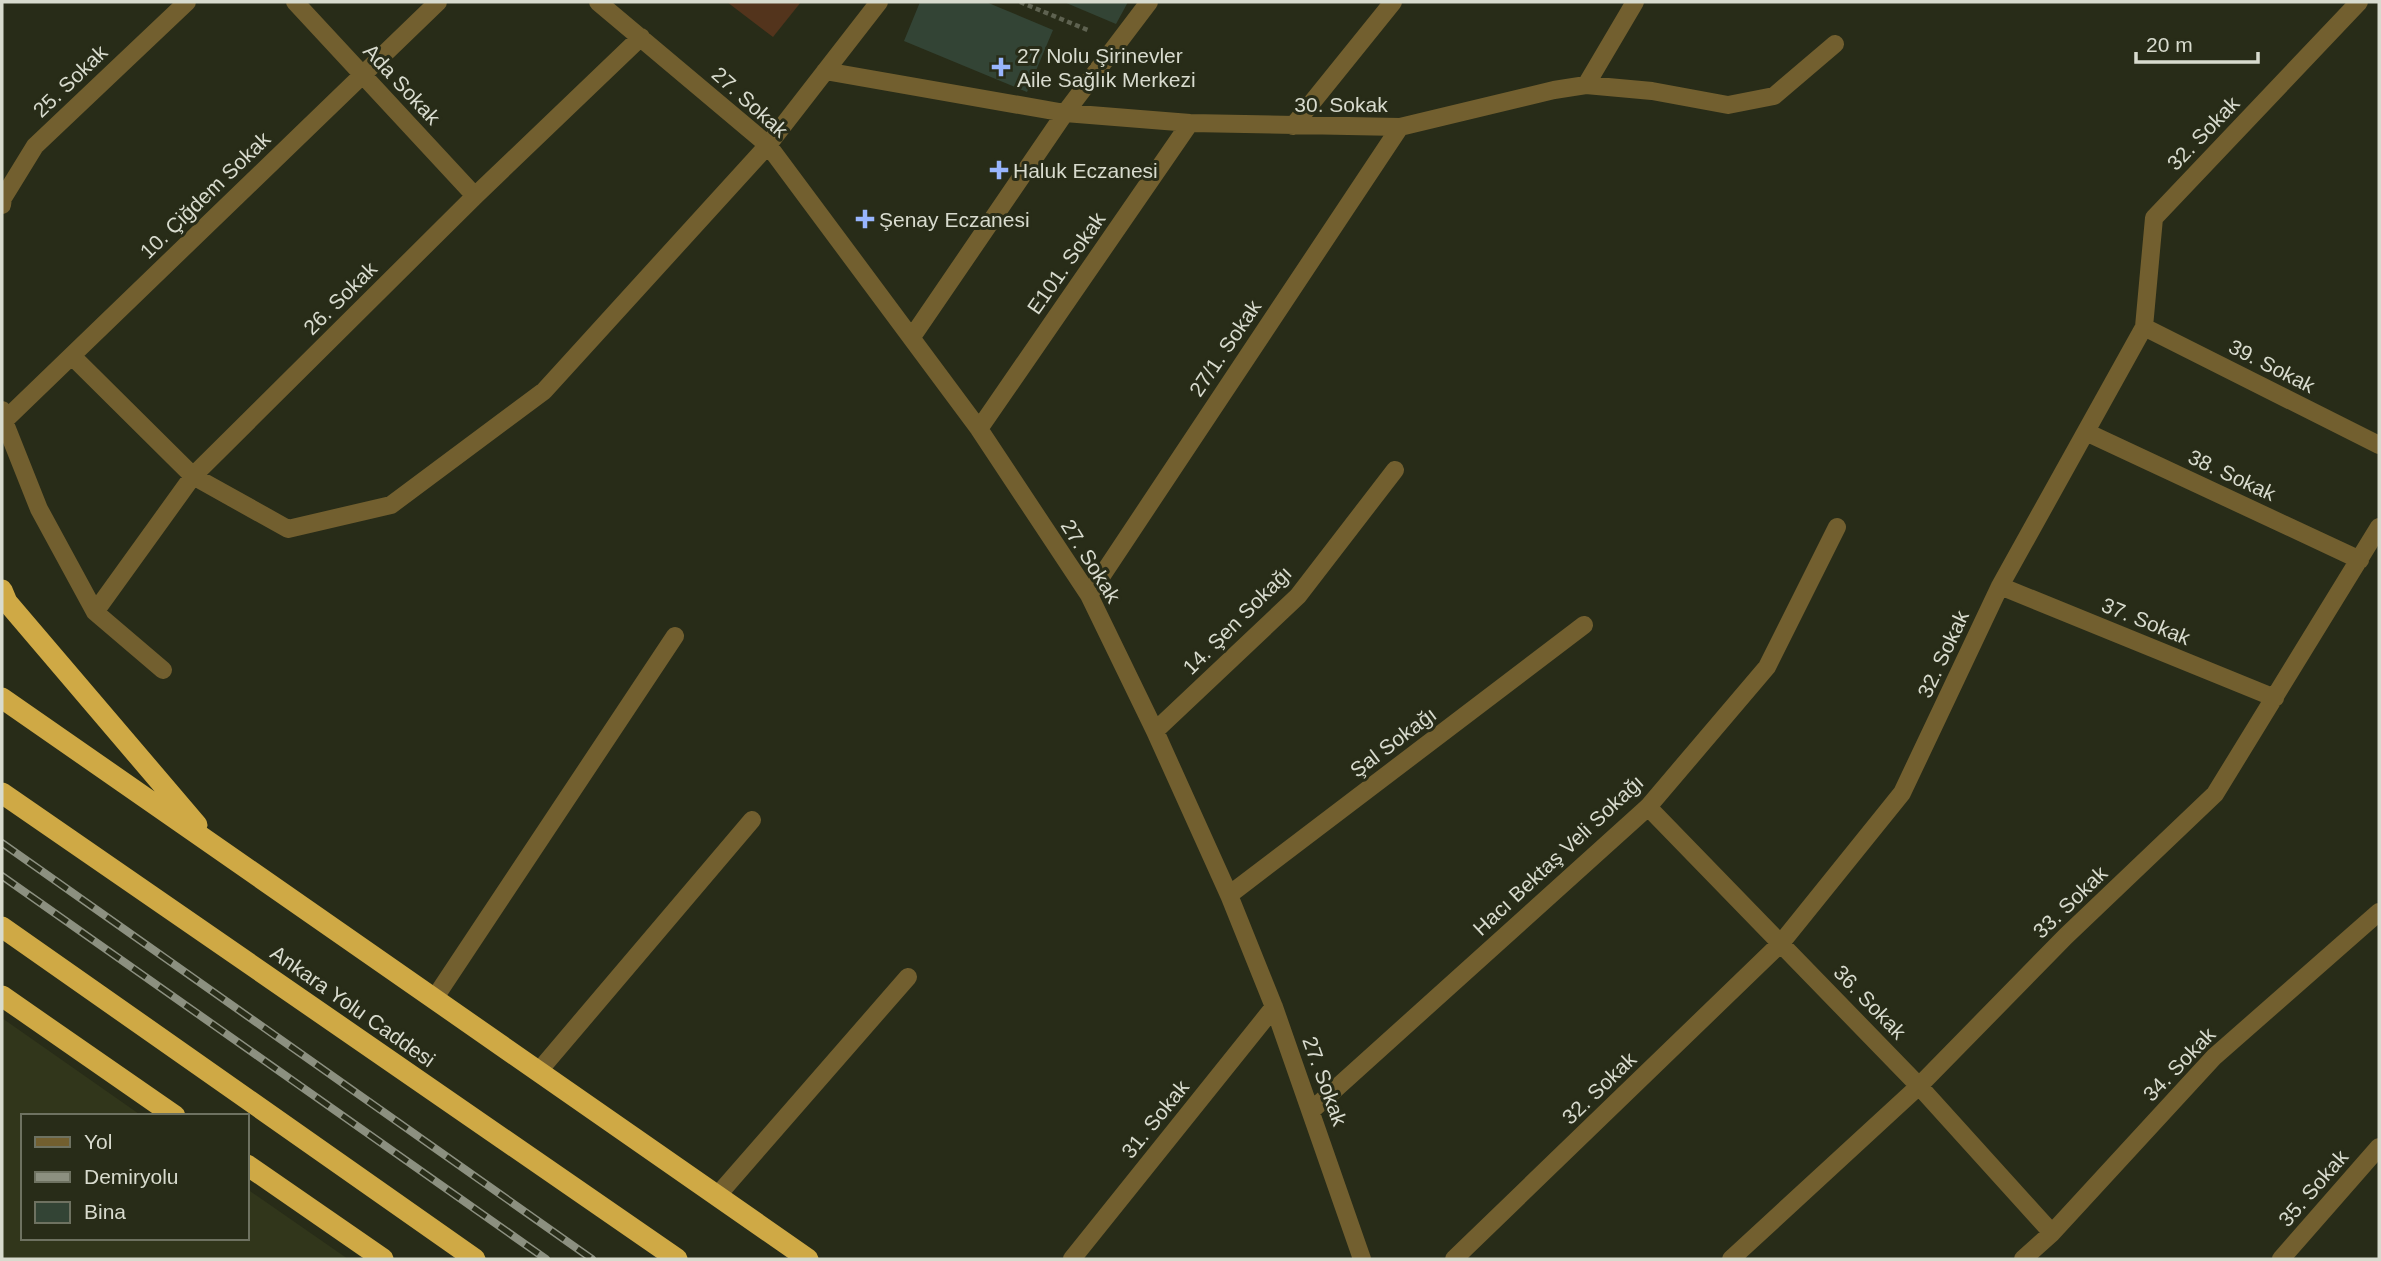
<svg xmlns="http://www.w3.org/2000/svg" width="2381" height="1261" viewBox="0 0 2381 1261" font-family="Helvetica,sans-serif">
<rect width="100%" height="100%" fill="#282c18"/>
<path fill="#31361b" d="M2,1018L142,1116H23V1238H247V1189L348,1259H2Z"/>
<path fill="#53341c" d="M727,2H801L773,37Z"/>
<path fill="#334435" d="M920,2H986L1053,30L1027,92L904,41Z
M1064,2H1128L1116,24Z"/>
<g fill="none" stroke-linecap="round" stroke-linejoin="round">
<path stroke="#5e6250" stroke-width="4.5" stroke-dasharray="5 3.5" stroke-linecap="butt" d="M1020,2L1090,31"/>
<path stroke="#725f2f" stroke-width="18" d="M434,999L675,636
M538,1072L752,820
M717,1196L908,977"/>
<path stroke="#725f2f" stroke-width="18" d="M295,2L475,196
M598,2L768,145L979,429L1089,595L1155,731L1229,895L1274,1007L1362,1259
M825,71L1065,113L1190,123L1400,127L1554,90L1586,85L1652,91L1728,105L1774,96L1835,44
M1586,85L1635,2
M1293,126L1393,2
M2,205L3,198L35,146L187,2
M2144,327L2379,445
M912,337L1065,113L1149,2
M72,356L193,476L288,529L391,505L544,391L768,145L879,2
M2,410L4,421L39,509L95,612L163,670
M4,421L438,2
M979,429L1190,123
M2086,432L2360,560
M2000,586L2275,698
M1089,595L1400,127
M95,612L193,476L475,196L641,37
M1155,731L1298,596L1395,470
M1648,807L1919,1086L2052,1233
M1229,895L1584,625
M1312,1110L1648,807L1767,667L1837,527
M1072,1259L1274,1007
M1454,1259L1781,943L1902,793L2000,586L2144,327L2154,218L2359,2
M1731,1259L1919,1086L2066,936L2215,794L2379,527
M2023,1259L2052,1233L2214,1057L2379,912
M2281,1259L2379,1147"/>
<path stroke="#cfa945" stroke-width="21" d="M2,590L7,602L197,825
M2,698L808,1259
M2,793L677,1259
M2,927L475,1259
M2,996L175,1116
M247,1165L383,1259"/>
<defs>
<path id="rail" d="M2,843L592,1259
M2,876L546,1259"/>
</defs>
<use href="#rail" stroke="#8c9080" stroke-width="8"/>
<use href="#rail" stroke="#282c18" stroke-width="5" stroke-dasharray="16" stroke-linecap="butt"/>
</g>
<g fill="#98b5fd" stroke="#282c18" stroke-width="2.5">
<path d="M997.5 56.5h7v7h7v7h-7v7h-7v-7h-7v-7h7z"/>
<path d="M995.5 159.5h7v7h7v7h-7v7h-7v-7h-7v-7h7z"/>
<path d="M861.5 208.5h7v7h7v7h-7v7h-7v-7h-7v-7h7z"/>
</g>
<g text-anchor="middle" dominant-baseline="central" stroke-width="6" stroke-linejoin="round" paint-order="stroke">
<g font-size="21" fill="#d8dbce" stroke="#282c18" text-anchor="start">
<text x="1017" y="55">27 Nolu Şirinevler<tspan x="1017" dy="24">Aile Sağlık Merkezi</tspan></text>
<text x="1013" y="170">Haluk Eczanesi</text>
<text x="879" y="219">Şenay Eczanesi</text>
</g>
<g font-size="21" fill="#d8dbce" stroke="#282c18">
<text transform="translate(70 81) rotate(-44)">25. Sokak</text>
<text transform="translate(402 84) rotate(47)">Ada Sokak</text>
<text transform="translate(750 102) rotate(42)">27. Sokak</text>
<text x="1341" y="104">30. Sokak</text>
<text transform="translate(2203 133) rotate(-46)">32. Sokak</text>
<text transform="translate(205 195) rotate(-44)">10. Çiğdem Sokak</text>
<text transform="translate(1066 263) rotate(-55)">E101. Sokak</text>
<text transform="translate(340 298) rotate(-45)">26. Sokak</text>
<text transform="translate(1225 348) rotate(-56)">27/1. Sokak</text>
<text transform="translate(2272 366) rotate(27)">39. Sokak</text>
<text transform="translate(2232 475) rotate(25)">38. Sokak</text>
<text transform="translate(1091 561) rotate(58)">27. Sokak</text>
<text transform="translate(1237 620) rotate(-45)">14. Şen Sokağı</text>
<text transform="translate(2146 621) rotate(22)">37. Sokak</text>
<text transform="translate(1943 654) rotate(-65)">32. Sokak</text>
<text transform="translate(1393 742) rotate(-37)">Şal Sokağı</text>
<text transform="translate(1558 855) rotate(-43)">Hacı Bektaş Veli Sokağı</text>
<text transform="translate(2070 902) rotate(-44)">33. Sokak</text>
<text transform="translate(1870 1002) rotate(46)">36. Sokak</text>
<text transform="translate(353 1006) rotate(35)">Ankara Yolu Caddesi</text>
<text transform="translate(2179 1064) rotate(-46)">34. Sokak</text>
<text transform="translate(1325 1081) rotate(70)">27. Sokak</text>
<text transform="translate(1599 1088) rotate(-44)">32. Sokak</text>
<text transform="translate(1155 1119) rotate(-51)">31. Sokak</text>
<text transform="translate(2313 1188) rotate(-49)">35. Sokak</text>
</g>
</g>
<rect width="2381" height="1261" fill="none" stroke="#d8dbce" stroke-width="7"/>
<rect x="21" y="1114" width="228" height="126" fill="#282c18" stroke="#6e7261" stroke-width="2"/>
<rect x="35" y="1137" width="35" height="10" fill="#725f2f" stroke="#6e7261" stroke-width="2"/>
<text x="84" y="1149" font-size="21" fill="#d8dbce">Yol</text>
<rect x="35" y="1172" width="35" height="10" fill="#8c9080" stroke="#6e7261" stroke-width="2"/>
<text x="84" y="1184" font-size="21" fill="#d8dbce">Demiryolu</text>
<rect x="35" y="1202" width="35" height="21" fill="#334435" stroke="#6e7261" stroke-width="2"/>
<text x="84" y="1219" font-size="21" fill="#d8dbce">Bina</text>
<path d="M2136 52v10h122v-10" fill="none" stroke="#d8dbce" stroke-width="3.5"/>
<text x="2146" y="52" font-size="21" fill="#d8dbce" stroke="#282c18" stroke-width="5" paint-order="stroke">20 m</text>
</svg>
